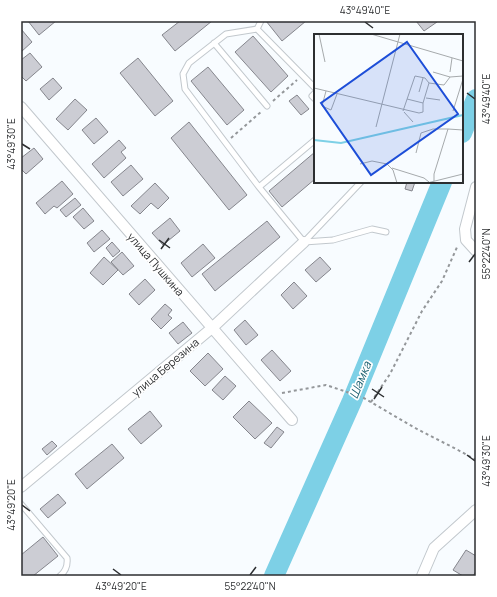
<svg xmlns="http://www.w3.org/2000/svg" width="497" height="597" viewBox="0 0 497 597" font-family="Manrope,sans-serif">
<rect width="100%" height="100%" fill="#f8fcff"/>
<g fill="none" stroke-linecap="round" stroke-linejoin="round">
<path stroke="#7dd0e6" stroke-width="20" d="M462,133L476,99
M274,576L352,401L442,182"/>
</g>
<path fill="#cccdd4" stroke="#85868d" d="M28,21H56L39,35Z
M180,21H212L175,51L162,35Z
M266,21H306L282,41Z
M416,21H436L437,22L424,31Z
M21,29L32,42L21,52Z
M253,36L288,76L271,92L235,52Z
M30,53L42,67L26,81L21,76V60Z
M138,58L173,101L155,116L120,73Z
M208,67L244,110L227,125L191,81Z
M53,78L62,88L49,100L40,89Z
M297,95L309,109L301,115L289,101Z
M75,99L87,110L68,130L56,119Z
M96,118L108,132L94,144L82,130Z
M189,122L247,195L229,210L171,138Z
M119,140L126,148L121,152L126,158L104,178L92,164Z
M34,148L43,159L26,174L21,169V158Z
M315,152V179L282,207L269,191Z
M131,165L143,179L123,196L111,182Z
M62,181L73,194L57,208L54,206L45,214L36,203Z
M407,182H415L412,191L405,189Z
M155,183L169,198L158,209L151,203L140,214L131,206Z
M75,198L81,205L66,217L60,210Z
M83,208L94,221L84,229L73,217Z
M170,218L180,231L163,245L152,233Z
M267,221L280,237L215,291L202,274Z
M102,230L110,239L94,252L87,243Z
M112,242L120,251L113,257L106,248Z
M203,244L215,258L192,277L181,263Z
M122,252L134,266L123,275L111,262Z
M104,257L118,270L103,285L90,273Z
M320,257L331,269L316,282L305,270Z
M145,279L155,290L139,305L129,294Z
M294,282L307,296L293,309L281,295Z
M165,304L172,310L168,315L172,318L161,329L151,319Z
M245,320L258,335L246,345L234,330Z
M183,322L192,333L178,344L169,333Z
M272,350L291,371L280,381L261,360Z
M208,353L223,369L205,386L190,371Z
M225,376L236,386L223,400L212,390Z
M249,401L272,423L255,439L233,417Z
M150,411L162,426L141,444L128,429Z
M277,427L284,432L271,448L264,443Z
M52,441L57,446L47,455L42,449Z
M112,444L124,458L87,489L75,474Z
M58,494L66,503L48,518L40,509Z
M43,537L58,556L33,576H21V555Z
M466,550L476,556V571L473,576H463L453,570Z"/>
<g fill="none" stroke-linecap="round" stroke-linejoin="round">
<defs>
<path id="lane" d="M261,21L257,29L226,34L189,63L183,74L185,89L259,187L304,242
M257,29L315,88
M214,43L267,106
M315,93L312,96L315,99
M259,187L315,140
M304,242L333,240L372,229L386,232
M304,242L361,182
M21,504L67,558C68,566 66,571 60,576"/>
<path id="street" d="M21,107L292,420
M476,187L465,229L466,240L476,251
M21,487L212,328L304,242
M422,576L434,548L476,510"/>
</defs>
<use href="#lane" stroke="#c2c8cd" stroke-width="7"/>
<use href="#street" stroke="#c2c8cd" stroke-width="12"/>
<path stroke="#94979a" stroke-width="2" stroke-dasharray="3 3" stroke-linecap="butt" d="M273,101L297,80
M231,138L262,111
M282,393L326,385L362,397L417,429L458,450L476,460
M371,402L390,374L422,311L442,281L458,245"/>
<use href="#lane" stroke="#fff" stroke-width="5"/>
<use href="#street" stroke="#fff" stroke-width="10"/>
</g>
<path fill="none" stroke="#2c2e30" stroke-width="1.5" d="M365,22L373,28M467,93L475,99M22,144L30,149M159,240L170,248M161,249L169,238M469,262L475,254M372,389L384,397M374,399L382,387M467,455L475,461M22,505L30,511M113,569L121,575M250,575L256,567"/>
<g text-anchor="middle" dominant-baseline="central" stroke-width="3.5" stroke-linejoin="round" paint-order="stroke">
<g font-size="11" fill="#2c2e30" stroke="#fff">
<text transform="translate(156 264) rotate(49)">улица Пушкина</text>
<text transform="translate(165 367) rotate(-40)">улица Березина</text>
</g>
<g font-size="12" font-style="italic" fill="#1e6171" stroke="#fff">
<text transform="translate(360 380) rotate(-68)">Шамка</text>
</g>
</g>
<g transform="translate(314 34)">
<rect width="149" height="149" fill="#f8fcff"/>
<path fill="none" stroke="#7dd0e6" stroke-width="2" d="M0,106L27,109L149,81"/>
<path fill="none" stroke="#a6aaac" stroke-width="1" d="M5,0L11,28M57,0L149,27M119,38L136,43M136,38L138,24M0,54L105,79L109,78V69M12,57L8,72L17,76L23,60M105,58L109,44M112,64L126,66M93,65L109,69L115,49M89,77L101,42L111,44L115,49L130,51L136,43L149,42M139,77L149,45M90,78L99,88M62,93L86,0M134,95L149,96M102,119L107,99L119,95H134L120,140V147M46,130L58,127L73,130L79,136L83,149M78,134L110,144L115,148M113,149L149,140"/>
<path fill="#1d4ed8" fill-opacity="0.15" stroke="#1d4ed8" stroke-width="2" d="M93,8L144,80L57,141L7,69Z"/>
<rect width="149" height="149" fill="none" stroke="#2c2e30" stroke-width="2"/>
</g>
<rect width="497" height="597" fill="none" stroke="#ffffff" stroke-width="44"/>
<rect x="22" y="22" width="453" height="553" fill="none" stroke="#2c2e30" stroke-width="1.5"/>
<g font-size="10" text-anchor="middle" fill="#2c2e30">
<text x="365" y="14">43°49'40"E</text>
<text transform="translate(486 99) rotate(-90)" y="4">43°49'40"E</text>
<text transform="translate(11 144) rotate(-90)" y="4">43°49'30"E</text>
<text transform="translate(486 254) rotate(-90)" y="4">55°22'40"N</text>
<text transform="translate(486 461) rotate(-90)" y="4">43°49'30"E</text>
<text transform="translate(11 505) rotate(-90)" y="4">43°49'20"E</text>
<text x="121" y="590">43°49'20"E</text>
<text x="250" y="590">55°22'40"N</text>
</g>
</svg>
